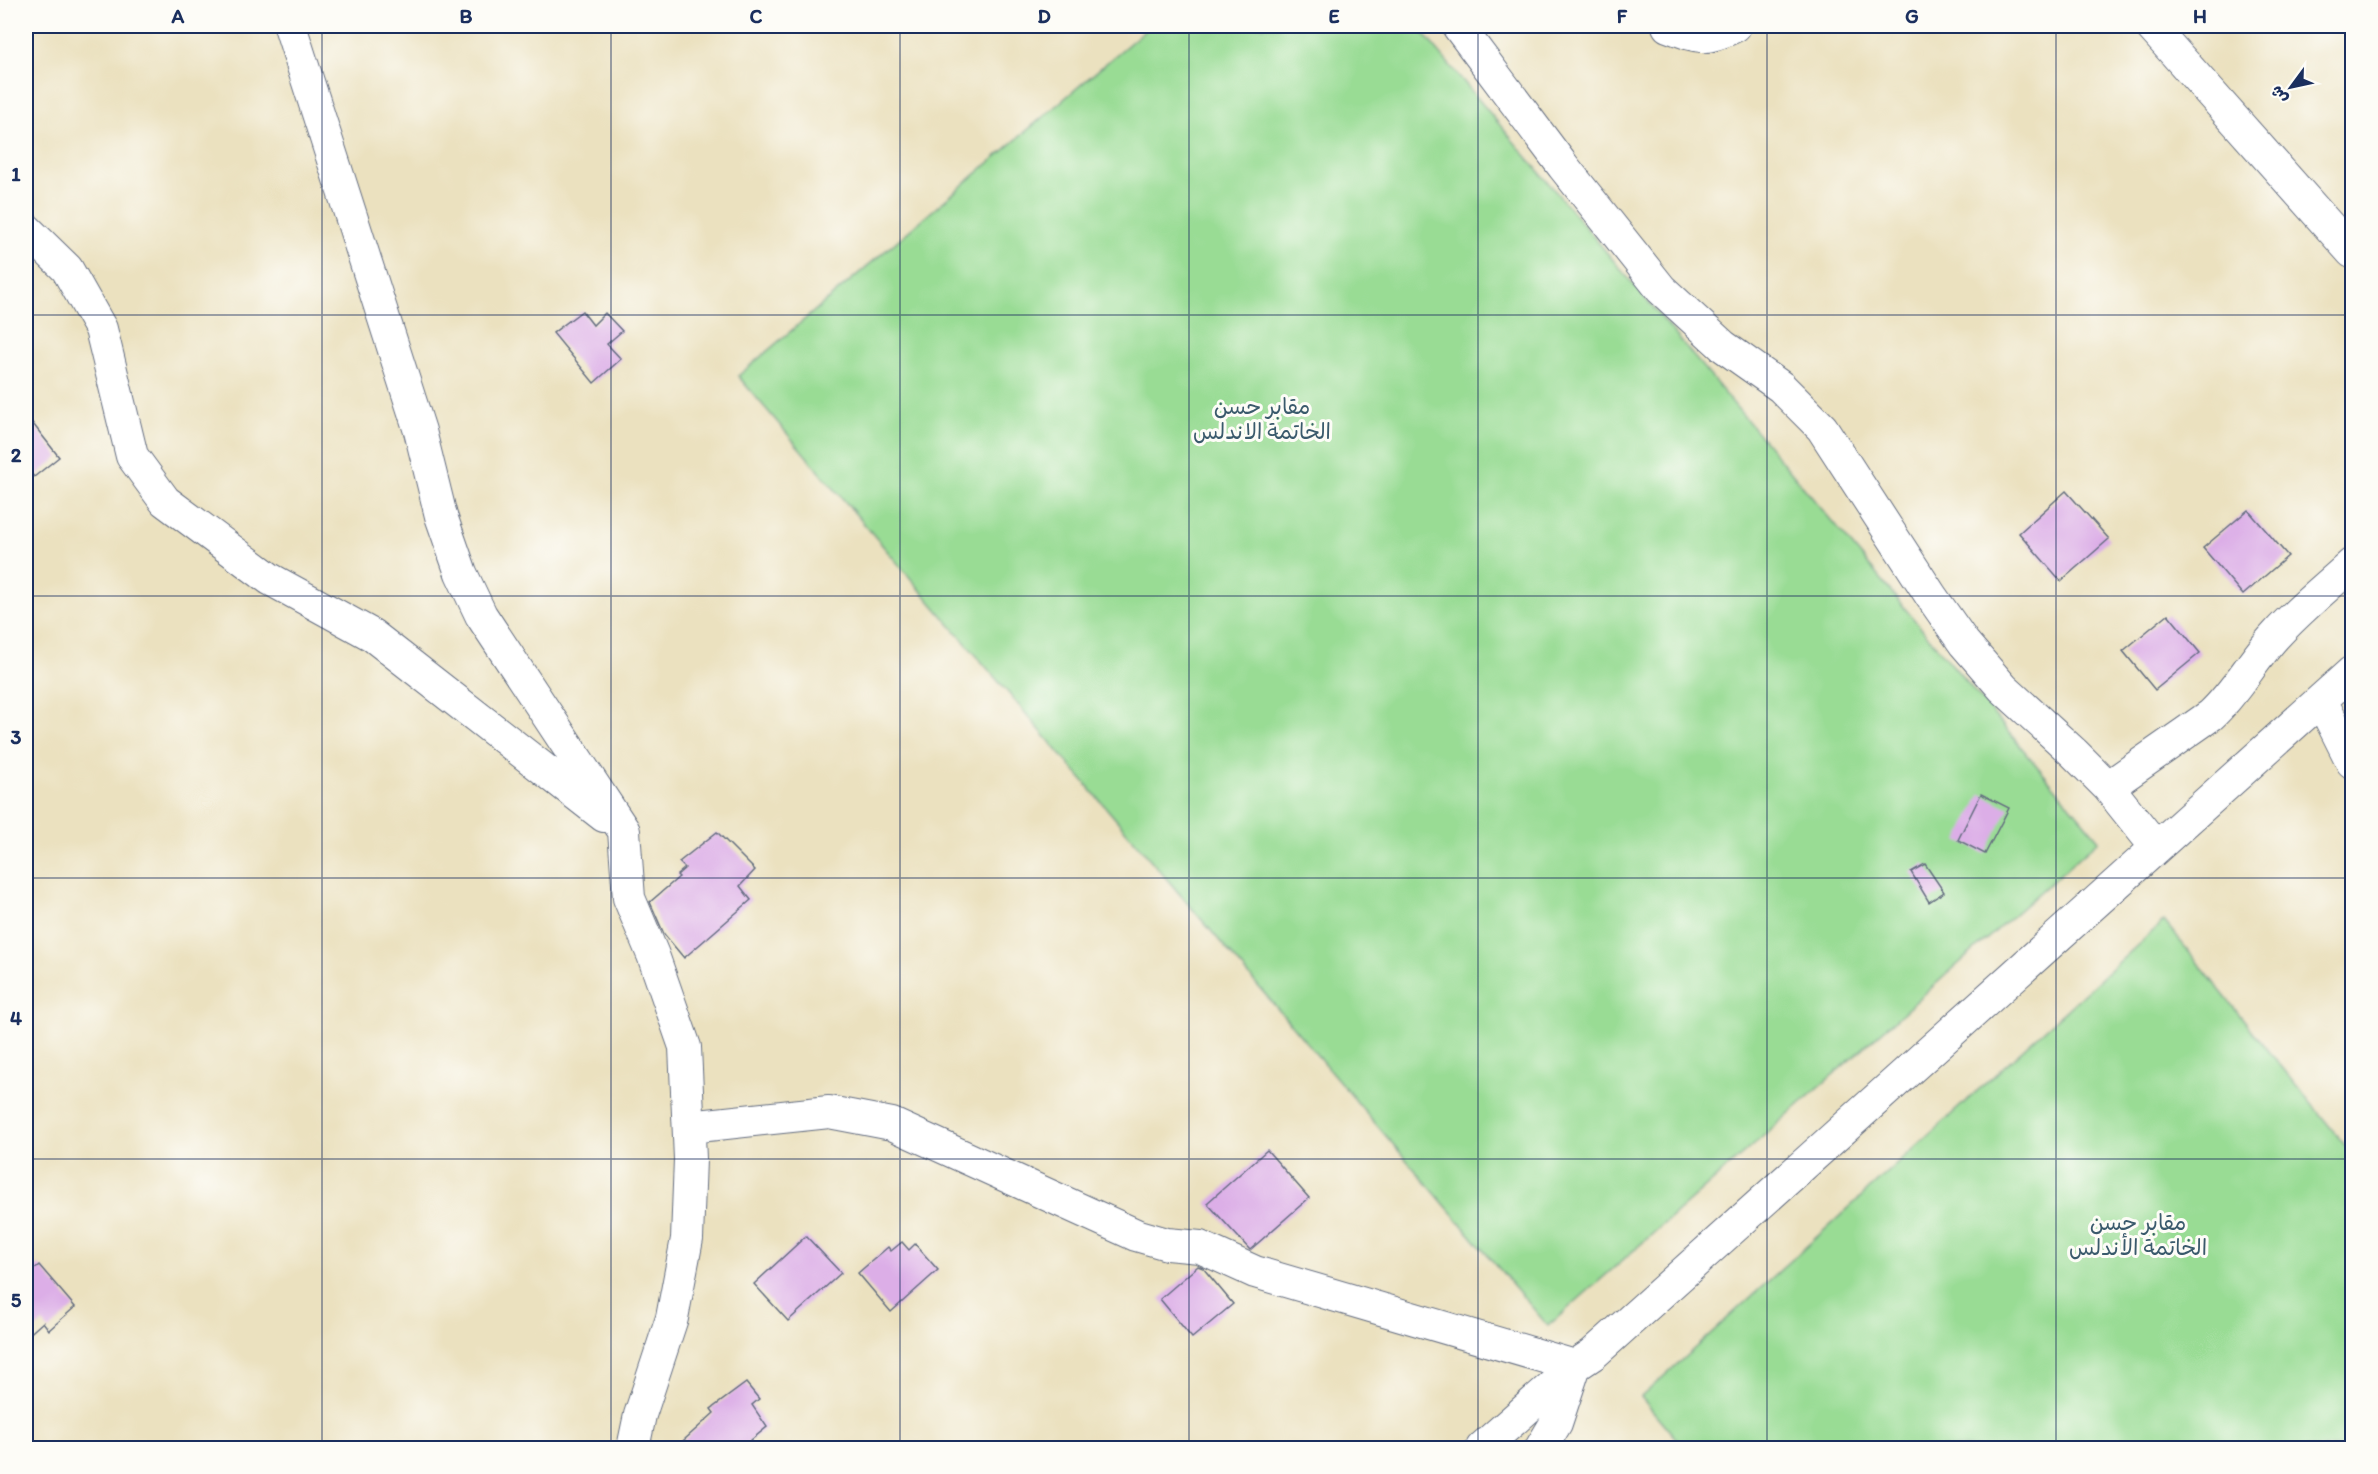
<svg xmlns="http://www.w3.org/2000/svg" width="2378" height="1474" viewBox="0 0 2378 1474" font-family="Itim,'Playpen Sans Arabic',sans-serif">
<rect width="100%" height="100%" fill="#fdfcf7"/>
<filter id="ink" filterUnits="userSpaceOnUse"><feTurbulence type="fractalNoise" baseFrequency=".0167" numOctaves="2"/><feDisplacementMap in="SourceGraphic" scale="12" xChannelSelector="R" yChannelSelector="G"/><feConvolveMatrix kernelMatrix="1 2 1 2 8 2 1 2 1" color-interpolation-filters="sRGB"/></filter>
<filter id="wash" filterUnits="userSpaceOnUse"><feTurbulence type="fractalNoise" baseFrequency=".008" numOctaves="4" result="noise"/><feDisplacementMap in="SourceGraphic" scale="24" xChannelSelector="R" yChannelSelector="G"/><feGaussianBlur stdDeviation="1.35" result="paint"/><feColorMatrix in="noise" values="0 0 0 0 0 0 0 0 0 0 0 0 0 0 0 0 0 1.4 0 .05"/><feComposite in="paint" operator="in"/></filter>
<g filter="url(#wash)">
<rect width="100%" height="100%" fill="#ebe1bf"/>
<path fill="#99dc94" stroke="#5a8679" stroke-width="1.5" d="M1150,26H1417L2099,840L1548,1326L738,376Z
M2164,921L2352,1154V1448H1684L1641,1397Z"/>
<g id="blocks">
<path fill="#dcaee7" d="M582,311L593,325L605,313L622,331L607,344L621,359L594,383L553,333Z
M26,415L59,457L34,477L26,467Z
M2066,491L2109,539L2061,581L2019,533Z
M2248,510L2288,556L2243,595L2203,548Z
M2168,614L2200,653L2155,690L2123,651Z
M1981,794L2009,808L1985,854L1958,840Z
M717,832L755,870L740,886L751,900L684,958L664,934L650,902L679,877L677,875L685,868L679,862Z
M1925,864L1944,892L1929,902L1911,872Z
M1267,1150L1309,1198L1250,1250L1207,1203Z
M806,1236L841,1273L788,1321L754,1284Z
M902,1242L909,1250L915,1244L938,1270L891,1312L858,1273L888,1247L891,1251Z
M39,1265L75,1307L49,1330L43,1322L26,1337V1276Z
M1198,1266L1203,1268L1233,1304L1192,1338L1160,1299Z
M746,1383L759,1399L752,1405L767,1427L740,1449H674L714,1413L711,1409Z"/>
</g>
</g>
<g filter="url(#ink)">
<use href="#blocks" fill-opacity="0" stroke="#646d80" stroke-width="1.5"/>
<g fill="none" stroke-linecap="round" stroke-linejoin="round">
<defs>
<path id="minor" d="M290,26L420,431L441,516L461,573L481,615L624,831L629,898L653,955L685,1047L690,1159L687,1239L672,1318L640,1415L633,1448
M1458,26L1563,166L1661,289L1723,346L1781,387L1822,428L1931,596L1964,643L2003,688L2074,753L2108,787L2156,847
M1668,26C1700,38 1704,41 1735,26
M2151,26L2352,252
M26,229L67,269L101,329L132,456L165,501L270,579L372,635L604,816
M2321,700L2352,762
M2108,787L2211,715C2236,692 2252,661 2275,636C2298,610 2326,588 2352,564
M689,1127L829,1112L892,1124L1136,1235L1167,1244L1200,1247L1255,1272L1575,1366L1556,1423L1541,1448
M1482,1448L1575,1366L1593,1354L2352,672"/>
</defs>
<use href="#minor" stroke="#646d80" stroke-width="34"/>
<use href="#minor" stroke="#fff" stroke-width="32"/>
</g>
</g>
<path fill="none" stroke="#1b2f5e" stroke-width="1.5" stroke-opacity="0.55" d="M322,26V1448M611,26V1448M900,26V1448M1189,26V1448M1478,26V1448M1767,26V1448M2056,26V1448M26,315H2352M26,596H2352M26,878H2352M26,1159H2352"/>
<g text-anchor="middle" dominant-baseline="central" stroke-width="6" stroke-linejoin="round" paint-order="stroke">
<g font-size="22" fill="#3a5a6c" stroke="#fdfcf7">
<text x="1262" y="406">مقابر حسن<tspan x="1262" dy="25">الخاتمة الاندلس</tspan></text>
<text x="2138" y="1222">مقابر حسن<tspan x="2138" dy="25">الخاتمة الأندلس</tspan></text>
</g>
</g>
<rect width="2378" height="1474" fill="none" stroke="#fdfcf7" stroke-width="66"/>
<g transform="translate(2291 87) rotate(237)" stroke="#fdfcf7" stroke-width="4.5" paint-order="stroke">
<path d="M0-4.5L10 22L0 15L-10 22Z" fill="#1b2f5e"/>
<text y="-9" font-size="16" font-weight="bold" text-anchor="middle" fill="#1b2f5e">ش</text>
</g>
<rect x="33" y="33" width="2312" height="1408" fill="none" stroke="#1b2f5e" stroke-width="2"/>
<g font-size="20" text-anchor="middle" font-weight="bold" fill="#1b2f5e">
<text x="178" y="23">A</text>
<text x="466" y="23">B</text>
<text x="756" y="23">C</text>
<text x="1044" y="23">D</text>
<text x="1334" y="23">E</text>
<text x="1622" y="23">F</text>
<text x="1912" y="23">G</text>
<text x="2200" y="23">H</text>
<text x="16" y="181">1</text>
<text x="16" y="462">2</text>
<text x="16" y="744">3</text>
<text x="16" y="1025">4</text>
<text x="16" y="1307">5</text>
</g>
</svg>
